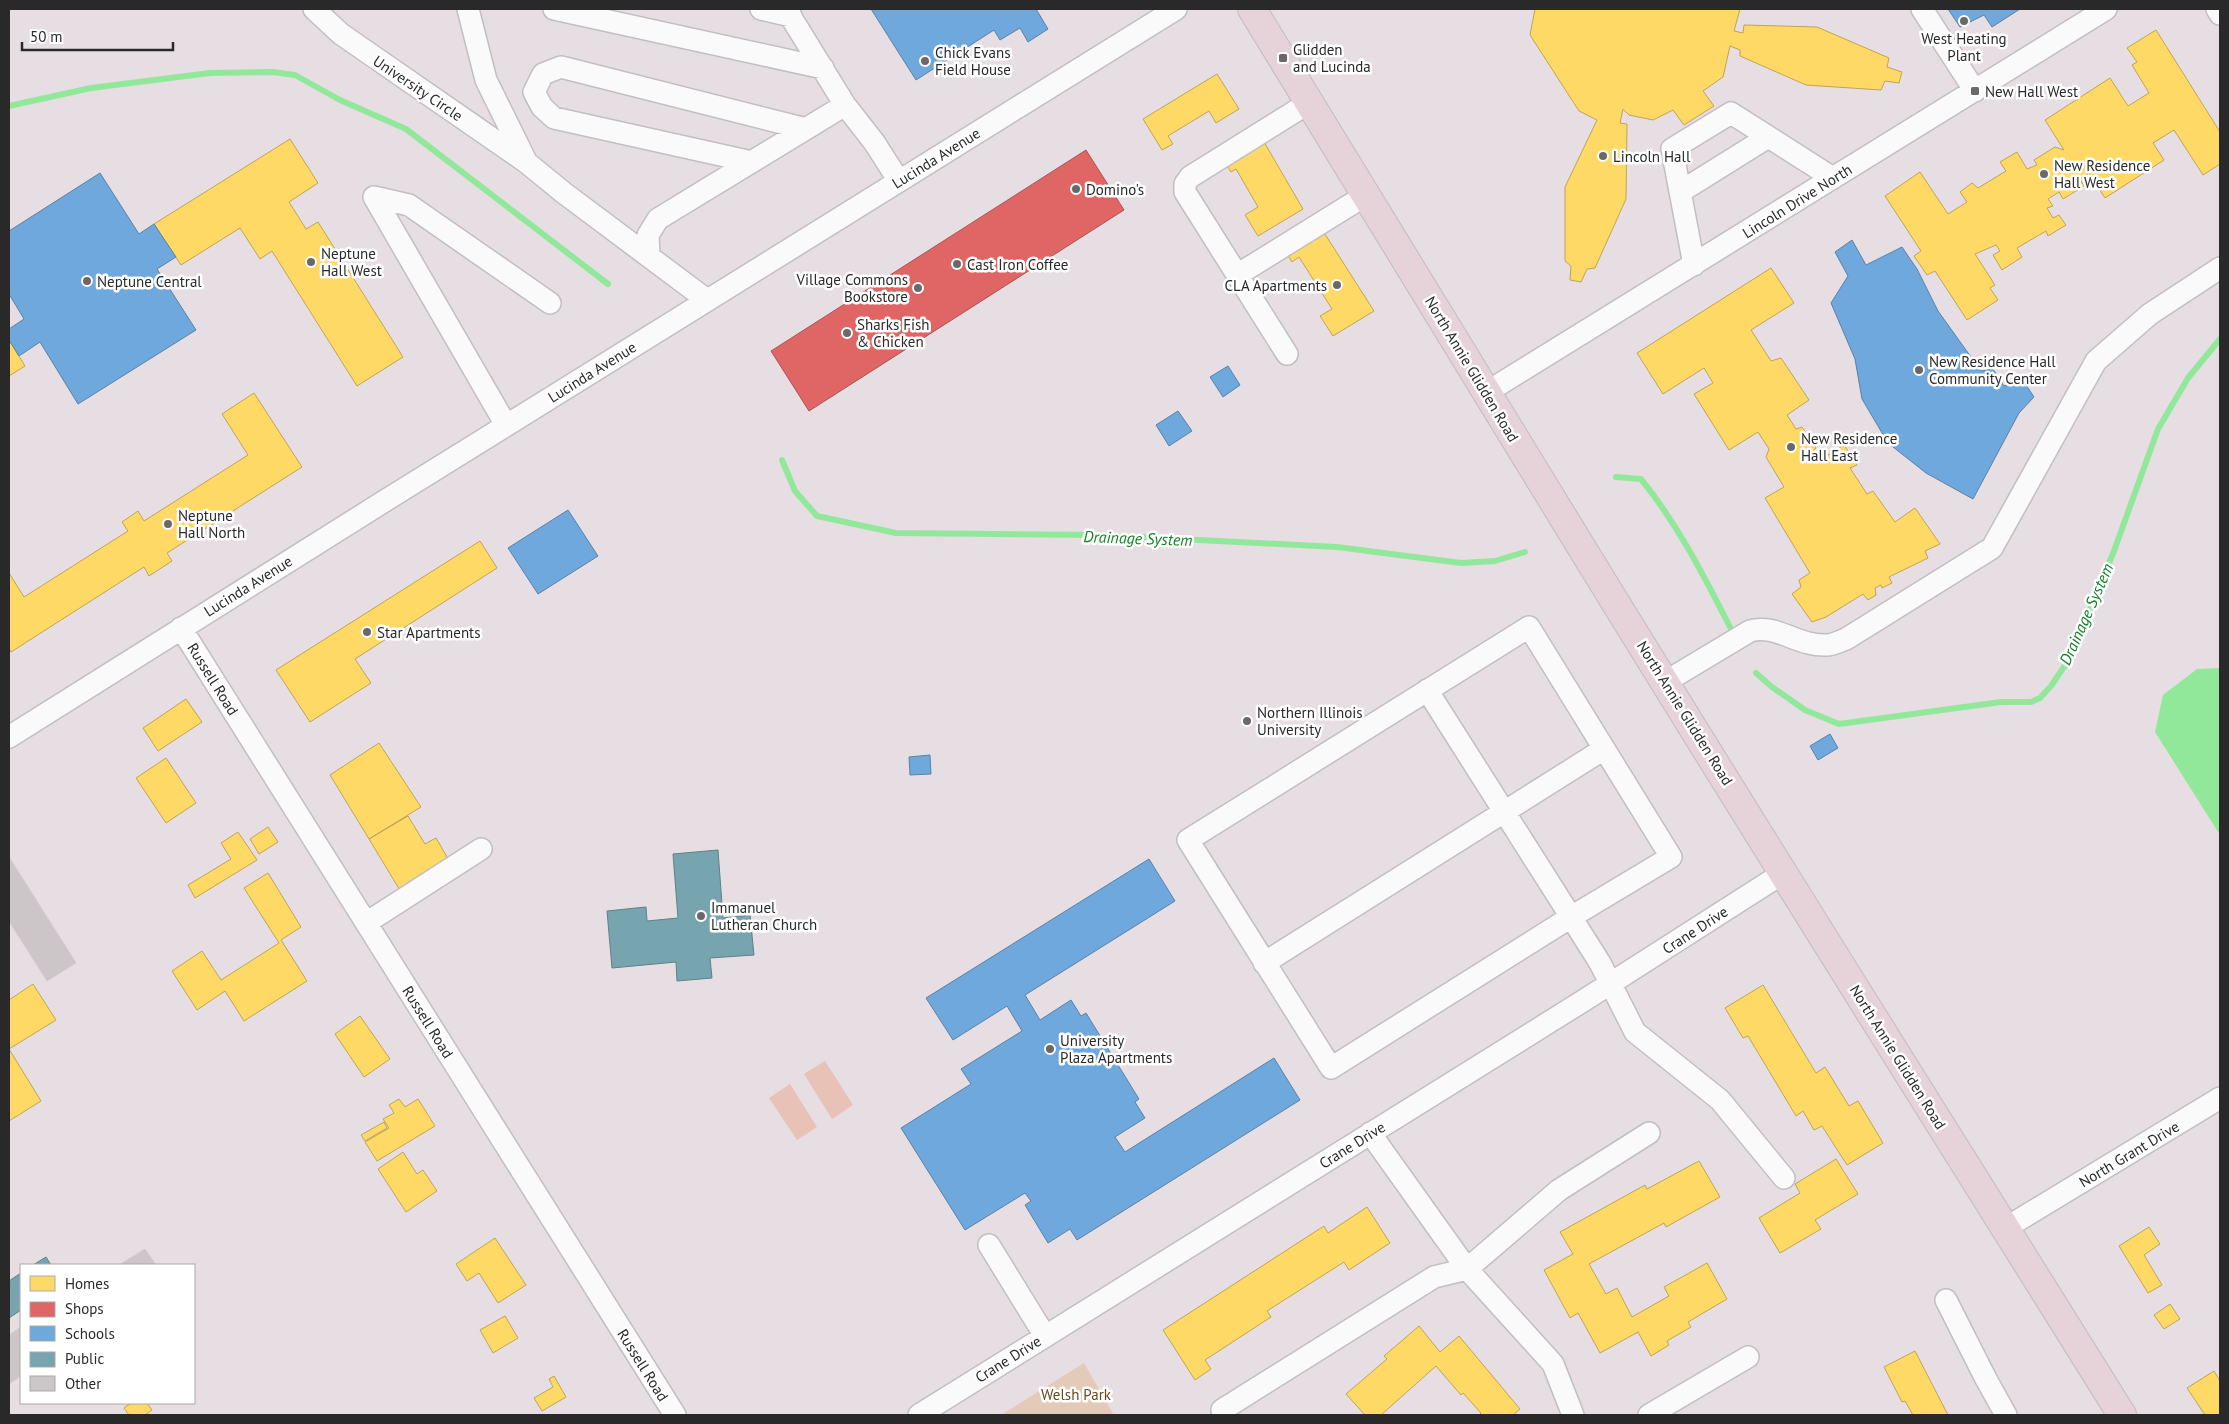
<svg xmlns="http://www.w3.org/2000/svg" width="2229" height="1424" viewBox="0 0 2229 1424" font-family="'PT Sans',sans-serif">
<rect width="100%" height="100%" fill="#e7dee3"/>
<path fill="#e4cbb9" d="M1084,1363L1114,1415H1001Z"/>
<path fill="#e8c1b7" d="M825,1061L853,1105L832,1119L804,1074Z
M790,1084L817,1127L797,1140L769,1098Z"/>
<path fill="#92e89a" d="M2220,668V835L2155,732L2163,695L2197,669Z"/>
<path fill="#ffd966" stroke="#bfa454" d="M1535,9H1740L1734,31L1743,33L1744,25L1817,27L1889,58L1887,67L1902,72L1899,83L1885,81L1881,90L1806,85L1740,56V50L1730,46L1723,77L1703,91L1714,106L1684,125L1673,110L1653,120L1629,115L1623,109L1620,123L1627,124L1626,199L1595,268L1587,269L1581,282L1570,280L1571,266L1565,261V187L1597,120L1579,111L1530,35Z
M2156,30L2220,132V164L2203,175L2174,130L2153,143L2164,160L2105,198L2089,173L2080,179L2084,186L2063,199L2059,192L2048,199L2053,206L2047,208L2053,218L2059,215L2066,225L2048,236L2046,231L2017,248L2022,257L2002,270L1993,255L2000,251L1996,245L1975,254L1995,285L1990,288L1998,300L1967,320L1935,271L1927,275L1914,256L1921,251L1885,196L1920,172L1948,214L1967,202L1960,192L1972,183L1978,188L2006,171L2000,162L2017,152L2027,169L2037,165L2034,160L2055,147L2064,150L2045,120L2110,78L2128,106L2149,93L2132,65L2137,62L2127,48Z
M1217,74L1239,109L1216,123L1209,111L1168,136L1173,144L1162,150L1143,119Z
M290,139L318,183L289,202L306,229L318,222L403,357L357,386L272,251L260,259L240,228L181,265L154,224Z
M1264,142L1303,209L1258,236L1245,215L1258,207L1236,169L1231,172L1226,164Z
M1323,231L1374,311L1333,336L1320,316L1332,309L1299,257L1292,262L1287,254Z
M1771,268L1794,303L1751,330L1771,361L1781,358L1809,400L1787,415L1796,429L1802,427L1816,448L1810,454L1817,462L1844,445L1857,465L1850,468L1867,494L1873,491L1895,522L1915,508L1940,544L1925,551L1928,558L1889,577L1892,583L1882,588L1881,585L1875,588L1876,595L1868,600L1863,594L1826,617L1812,622L1792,594L1801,587L1799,580L1810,573L1765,498L1784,487L1766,457L1769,449L1758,432L1729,450L1694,394L1713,383L1704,368L1663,394L1637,353Z
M9,340L25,366L9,376Z
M254,393L302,467L167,553L172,561L149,576L144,567L11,652L9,648V573L24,597L128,531L122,522L138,511L144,521L248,455L222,414Z
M480,541L497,568L355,659L371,683L310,722L276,670Z
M186,699L202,722L158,751L143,728Z
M379,743L421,807L369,839L330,775Z
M166,758L196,803L166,823L136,778Z
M408,816L425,844L436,838L450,862L401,892L369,839Z
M268,827L278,842L259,854L250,839Z
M238,832L257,860L195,898L188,885L231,859L221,843Z
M268,873L301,927L281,940L307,981L244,1021L225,991L197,1010L172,971L202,951L221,980L279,943L244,888Z
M33,984L56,1020L9,1049L41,1101L9,1121V1000Z
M1763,985L1816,1073L1825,1067L1849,1106L1858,1101L1883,1143L1847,1165L1822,1126L1814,1130L1803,1111L1796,1116L1748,1036L1743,1038L1725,1008Z
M360,1016L390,1059L364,1077L335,1034Z
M399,1099L405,1107L418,1099L435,1126L377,1161L365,1142L389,1128L383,1119L394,1113L389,1105Z
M384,1122L387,1128L365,1141L361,1135Z
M403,1152L417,1174L423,1170L437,1191L406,1212L378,1169Z
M1836,1159L1858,1194L1815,1220L1821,1229L1780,1253L1759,1218L1800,1193L1795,1184Z
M1699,1161L1720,1197L1666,1227L1664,1223L1589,1264L1606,1294L1617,1288L1632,1317L1669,1296L1664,1287L1707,1263L1727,1299L1688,1322L1691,1327L1667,1341L1669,1345L1651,1356L1638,1332L1600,1353L1578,1313L1570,1318L1544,1270L1573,1254L1560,1232L1645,1185L1647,1189Z
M1367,1207L1390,1243L1349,1270L1344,1262L1267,1311L1271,1317L1205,1360L1211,1369L1195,1380L1163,1330L1324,1226L1328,1233Z
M2149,1227L2160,1244L2144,1255L2162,1285L2148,1293L2119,1246Z
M495,1238L526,1285L498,1303L479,1273L467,1281L456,1264Z
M2170,1304L2180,1319L2164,1329L2154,1315Z
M505,1316L518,1338L493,1353L480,1330Z
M1419,1326L1440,1352L1459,1336L1520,1409L1513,1415H1479L1481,1413L1463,1393L1461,1395L1436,1366L1381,1415H1365L1346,1394L1387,1359L1384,1356Z
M1915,1351L1948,1415H1913L1905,1401L1902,1402L1884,1367Z
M2214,1371L2220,1381V1415H2205L2187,1388Z
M554,1376L566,1397L542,1411L534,1398L553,1387L549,1379Z
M131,1403H147L152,1410L145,1415H129L124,1408Z"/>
<path fill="#e06666" stroke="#a95454" d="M1086,150L1124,210L809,411L771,351Z"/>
<path fill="#6fa8dc" stroke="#5a82a6" d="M871,9H1036L1048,29L1028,42L1020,28L1000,40L994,30L916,80Z
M1948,9H2020L1992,27L1984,15L1960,27Z
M100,173L139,234L154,224L176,257L157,269L196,330L78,404L40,342L19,356L9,340V329L24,319L9,294V231Z
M1852,240L1866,265L1902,247L1917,269L1938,311L1981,371L1993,369L2004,386L2022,379L2034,397L2019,413L1973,499L1926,473L1888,443L1862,399L1855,359L1831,303L1848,276L1835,252Z
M1228,366L1240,385L1223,397L1210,377Z
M1178,411L1192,431L1169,446L1156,425Z
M568,510L598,556L538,594L508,548Z
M1830,734L1838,748L1818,760L1810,746Z
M930,755L931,774L910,775L909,757Z
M1149,859L1175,901L1025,995L1040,1020L1071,1000L1081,1016L1086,1013L1139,1099L1135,1102L1145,1118L1115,1137L1125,1152L1274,1058L1300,1100L1077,1240L1070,1229L1048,1243L1025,1205L1031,1201L1025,1193L965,1230L901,1128L971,1084L961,1069L1022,1031L1007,1006L953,1040L926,998Z"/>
<path fill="#76a5af" stroke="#5f8087" d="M718,850L723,918L750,915L754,955L710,958L712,978L677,981L676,962L612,968L607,911L646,907L647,921L678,918L673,854Z
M46,1257L51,1265H33Z
M21,1273V1310L9,1318V1281Z"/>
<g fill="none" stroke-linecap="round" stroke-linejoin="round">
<path stroke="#92e89a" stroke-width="6" d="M9,106L91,88L210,73L273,72L295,75L340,100L406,129L608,284
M782,460L795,491L817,516L896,533L1100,535L1337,547L1461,563L1495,561L1525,552
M1616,477L1641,479C1679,526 1705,578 1732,631
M1756,673L1772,687L1805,710L1839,724L2001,702H2031L2040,698L2051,686L2070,658L2114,551L2158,429L2188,378L2220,339"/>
</g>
<path fill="#ccc6c9" stroke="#d2cace" d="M9,857L76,963L47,981L9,921Z
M145,1249L156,1265H119Z
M21,1327V1376L9,1384V1335Z"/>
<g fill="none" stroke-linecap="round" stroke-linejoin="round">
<defs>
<path id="minor" d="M314,9L341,34L526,162L564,193L707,300
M468,9L486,80L526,161
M554,9L823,68
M761,9L791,16
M786,9L845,105L874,142L899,181
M1922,9L1975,91
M2217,9L2220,14
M752,162L554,118L542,107L534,92L543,74L561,67L806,129
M1680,192L1768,137
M649,255L648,235L658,219L845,105
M1694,265L1672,149L1731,113L1833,178
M1237,275L1366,195
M1287,354L1185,192V184L1190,177L1310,102
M1487,392L2106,9
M506,425L374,197L409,205L550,303
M181,628L675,1415
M1665,682L1750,631C1776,623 1798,647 1827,645C1833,645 1840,641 1846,639L1992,548L2096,361L2150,314L2220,268
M1427,690L1571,917L1331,1068L1188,840L1529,627L1671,857L1571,917L1600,963L1635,1032L1720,1100L1784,1178
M9,737L375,507L1176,9
M366,923L481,849
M1264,963L1604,749
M1370,1133L1467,1269L1553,1364L1573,1415
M2004,1229L2220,1098
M989,1245L1045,1336
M1946,1300L1986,1379L2006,1415
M1222,1410L1434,1277L1467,1269L1559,1190L1649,1133
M919,1415L1583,1001L1783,873
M1649,1415L1748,1357"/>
<path id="major" d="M1252,9C1351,169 1449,330 1547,491C1736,801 1930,1107 2122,1415"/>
</defs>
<use href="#minor" stroke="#c1bfc0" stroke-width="24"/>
<use href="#major" stroke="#bfbcbe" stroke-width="30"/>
<use href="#minor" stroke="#fbfafb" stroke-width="21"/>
<use href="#major" stroke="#e6d3da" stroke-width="28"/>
</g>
<g fill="#6c686a" stroke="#fff" stroke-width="2">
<circle cx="1964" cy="21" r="5"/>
<rect x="1278" y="53" width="10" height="10" rx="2.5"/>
<circle cx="925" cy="61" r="5"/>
<rect x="1970" y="86" width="10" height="10" rx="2.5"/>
<circle cx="1603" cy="156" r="5"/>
<circle cx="2044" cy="174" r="5"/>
<circle cx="1076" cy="189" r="5"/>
<circle cx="311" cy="262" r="5"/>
<circle cx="957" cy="264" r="5"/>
<circle cx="87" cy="281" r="5"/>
<circle cx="1337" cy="285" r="5"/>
<circle cx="918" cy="288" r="5"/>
<circle cx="847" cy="333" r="5"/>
<circle cx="1919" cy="370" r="5"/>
<circle cx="1791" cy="447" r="5"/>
<circle cx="168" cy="524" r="5"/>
<circle cx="367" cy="632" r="5"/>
<circle cx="1247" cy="721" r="5"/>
<circle cx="701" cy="916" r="5"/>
<circle cx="1050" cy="1049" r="5"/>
</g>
<g text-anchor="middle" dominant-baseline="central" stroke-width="5" stroke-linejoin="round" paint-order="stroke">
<g font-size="15" fill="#292929" stroke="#fff" text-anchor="start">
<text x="1964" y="38" text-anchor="middle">West Heating<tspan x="1964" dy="17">Plant</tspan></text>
<text x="1293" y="49">Glidden<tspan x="1293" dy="17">and Lucinda</tspan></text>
<text x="935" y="52">Chick Evans<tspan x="935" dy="17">Field House</tspan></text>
<text x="1985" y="91">New Hall West</text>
<text x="1613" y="156">Lincoln Hall</text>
<text x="2054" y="165">New Residence<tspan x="2054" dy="17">Hall West</tspan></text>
<text x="1086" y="189">Domino's</text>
<text x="321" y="253">Neptune<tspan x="321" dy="17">Hall West</tspan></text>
<text x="967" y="264">Cast Iron Coffee</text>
<text x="908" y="279" text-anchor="end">Village Commons<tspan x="908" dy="17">Bookstore</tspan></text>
<text x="97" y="281">Neptune Central</text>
<text x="1327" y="285" text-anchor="end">CLA Apartments</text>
<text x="857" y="324">Sharks Fish<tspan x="857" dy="17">&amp; Chicken</tspan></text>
<text x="1929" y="361">New Residence Hall<tspan x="1929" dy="17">Community Center</tspan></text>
<text x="1801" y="438">New Residence<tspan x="1801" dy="17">Hall East</tspan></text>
<text x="178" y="515">Neptune<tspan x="178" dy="17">Hall North</tspan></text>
<text x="377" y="632">Star Apartments</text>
<text x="1257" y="712">Northern Illinois<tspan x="1257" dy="17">University</tspan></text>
<text x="711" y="907">Immanuel<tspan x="711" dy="17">Lutheran Church</tspan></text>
<text x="1060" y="1040">University<tspan x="1060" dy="17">Plaza Apartments</tspan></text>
</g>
<g font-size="15" fill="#292929" stroke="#fff">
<text transform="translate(418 88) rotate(34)">University Circle</text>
<text transform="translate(936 158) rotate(-32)">Lucinda Avenue</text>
<text transform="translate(1797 201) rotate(-32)">Lincoln Drive North</text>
<text transform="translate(1472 369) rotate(59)">North Annie Glidden Road</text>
<text transform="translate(592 372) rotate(-32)">Lucinda Avenue</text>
<text transform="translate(248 586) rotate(-32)">Lucinda Avenue</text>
<text transform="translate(213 679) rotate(58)">Russell Road</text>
<text transform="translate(1685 713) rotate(58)">North Annie Glidden Road</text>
<text transform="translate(1695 930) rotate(-33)">Crane Drive</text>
<text transform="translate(428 1022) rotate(58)">Russell Road</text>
<text transform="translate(1898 1057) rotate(58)">North Annie Glidden Road</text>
<text transform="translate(1352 1145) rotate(-32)">Crane Drive</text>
<text transform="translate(2129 1154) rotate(-31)">North Grant Drive</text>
<text transform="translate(1008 1359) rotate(-32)">Crane Drive</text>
<text transform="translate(643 1365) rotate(58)">Russell Road</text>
</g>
<g font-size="15" fill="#65491a" stroke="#fff">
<text x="1076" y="1394">Welsh Park</text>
</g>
<g font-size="16" font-style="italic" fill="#0e8324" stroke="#fff">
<text transform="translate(1138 538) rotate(2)">Drainage System</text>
<text transform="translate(2086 614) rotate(-66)">Drainage System</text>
</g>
</g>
<rect width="2229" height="1424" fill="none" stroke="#292929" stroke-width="20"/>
<rect x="20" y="1264" width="175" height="140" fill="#ffffff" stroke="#a9a9a9"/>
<rect x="30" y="1276" width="25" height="15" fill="#ffd966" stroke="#a9a9a9"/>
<text x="65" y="1289" font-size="15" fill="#292929">Homes</text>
<rect x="30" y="1302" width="25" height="15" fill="#e06666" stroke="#a9a9a9"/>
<text x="65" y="1314" font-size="15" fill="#292929">Shops</text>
<rect x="30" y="1326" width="25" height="15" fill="#6fa8dc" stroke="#a9a9a9"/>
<text x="65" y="1339" font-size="15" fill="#292929">Schools</text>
<rect x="30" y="1352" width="25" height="15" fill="#76a5af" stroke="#a9a9a9"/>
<text x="65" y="1364" font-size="15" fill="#292929">Public</text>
<rect x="30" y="1376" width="25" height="15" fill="#ccc6c9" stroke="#a9a9a9"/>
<text x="65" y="1389" font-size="15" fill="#292929">Other</text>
<path d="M22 42v8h151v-8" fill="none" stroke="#292929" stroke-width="2.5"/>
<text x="30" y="42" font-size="15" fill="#292929" stroke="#ffffff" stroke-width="4" paint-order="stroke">50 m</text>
</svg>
